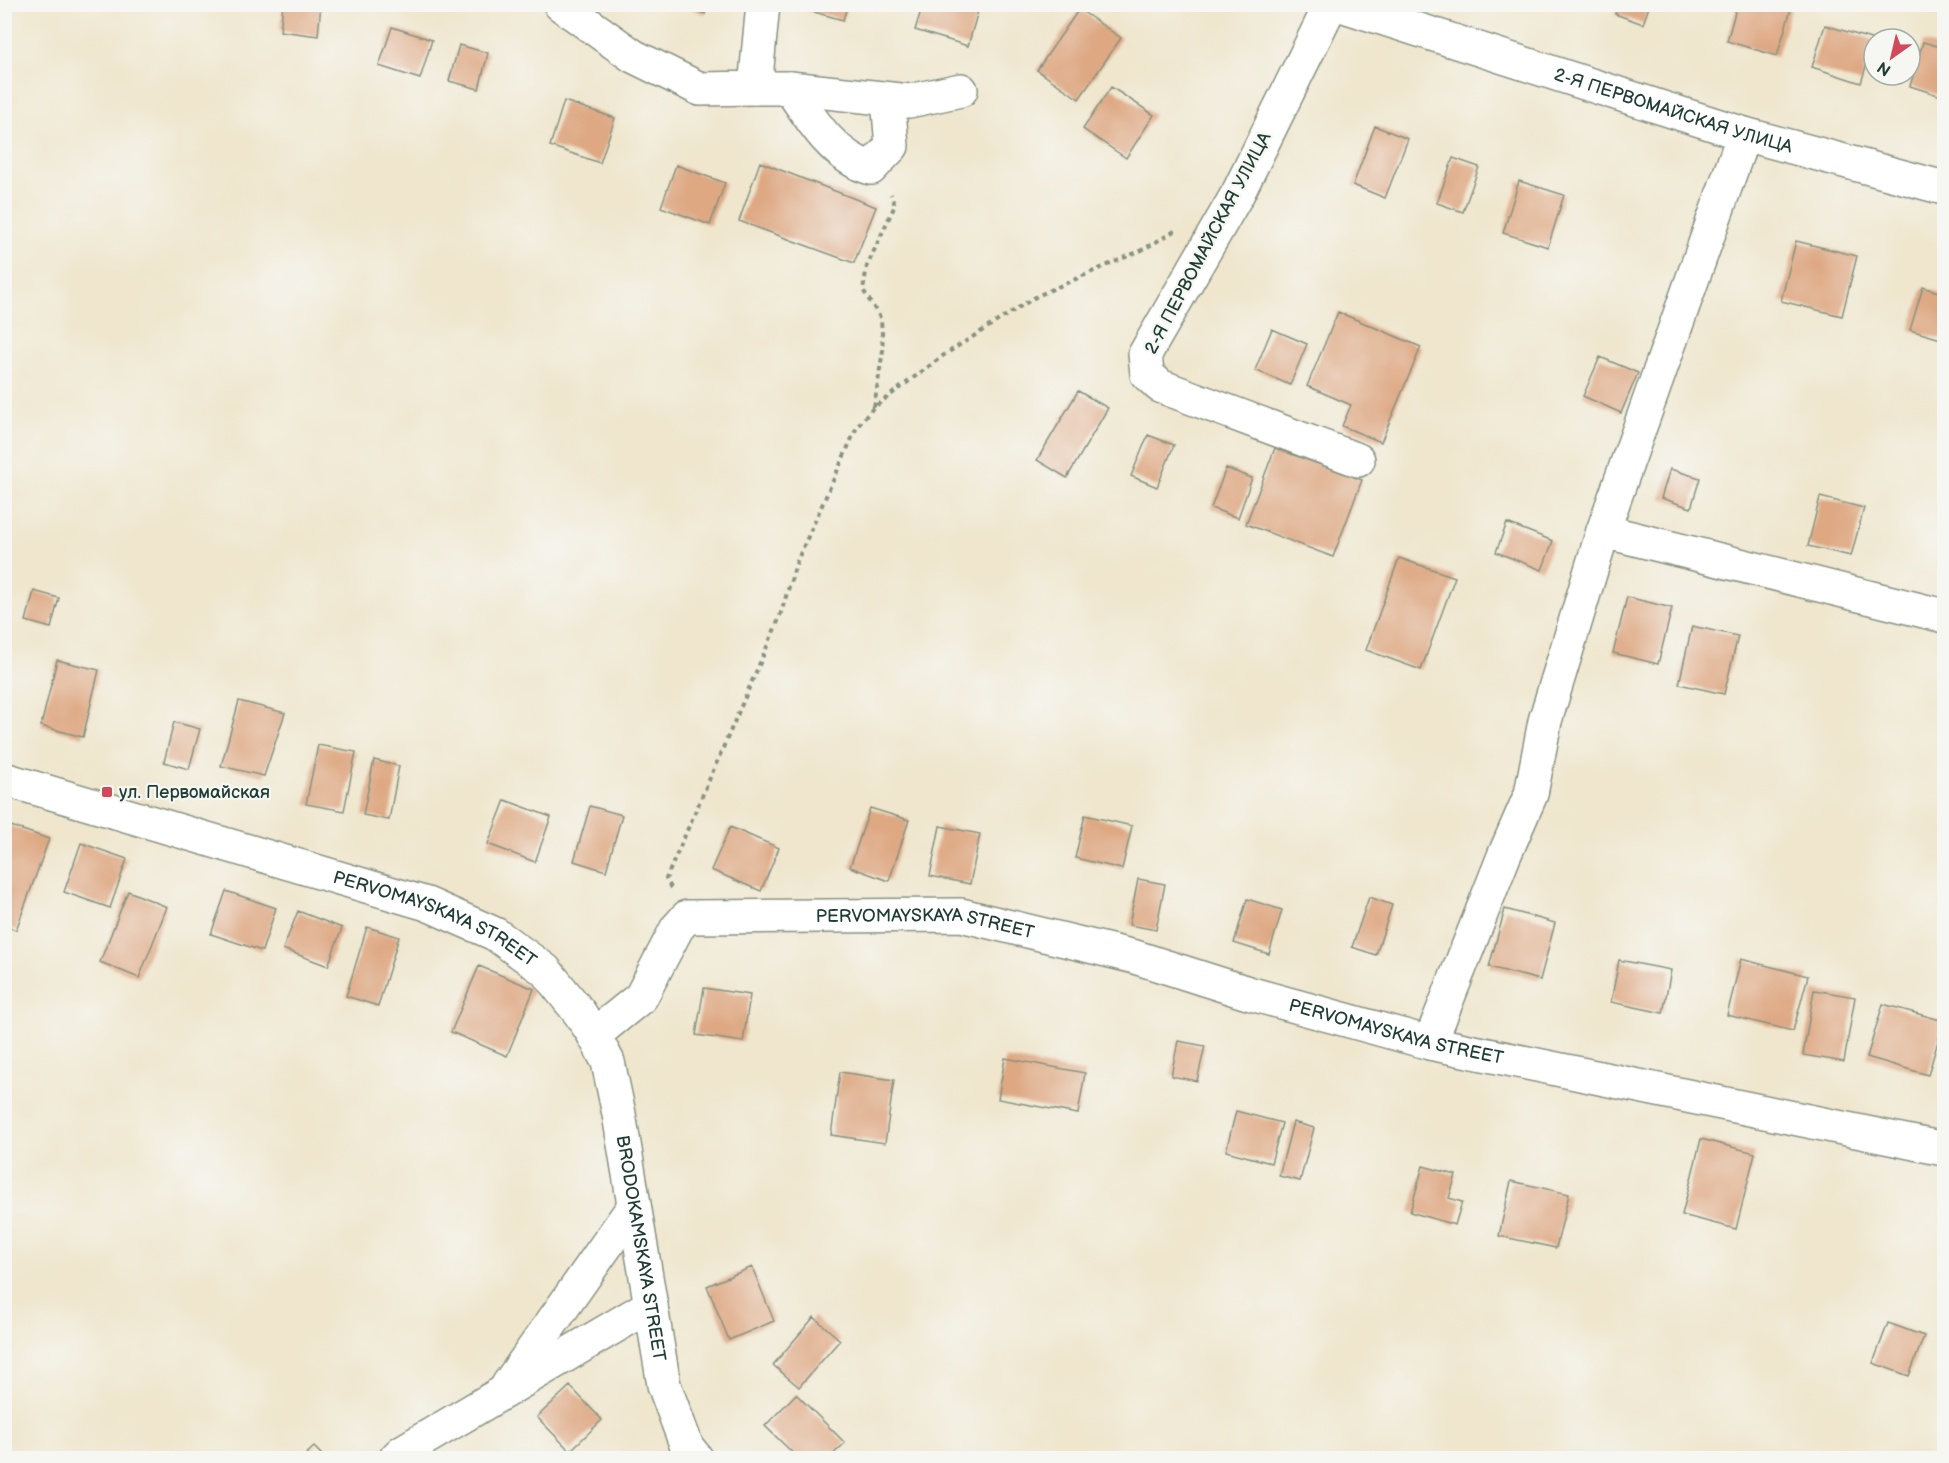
<svg xmlns="http://www.w3.org/2000/svg" width="1949" height="1463" viewBox="0 0 1949 1463" font-family="'Balsamiq Sans',sans-serif">
<rect width="100%" height="100%" fill="#f6f6f2"/>
<filter id="ink" filterUnits="userSpaceOnUse"><feTurbulence type="fractalNoise" baseFrequency=".0167" numOctaves="2"/><feDisplacementMap in="SourceGraphic" scale="12" xChannelSelector="R" yChannelSelector="G"/><feConvolveMatrix kernelMatrix="1 2 1 2 8 2 1 2 1" color-interpolation-filters="sRGB"/></filter>
<filter id="wash" filterUnits="userSpaceOnUse"><feTurbulence type="fractalNoise" baseFrequency=".008" numOctaves="4" result="noise"/><feDisplacementMap in="SourceGraphic" scale="24" xChannelSelector="R" yChannelSelector="G"/><feGaussianBlur stdDeviation="1.35" result="paint"/><feColorMatrix in="noise" values="0 0 0 0 0 0 0 0 0 0 0 0 0 0 0 0 0 1.4 0 .05"/><feComposite in="paint" operator="in"/></filter>
<g filter="url(#wash)">
<rect width="100%" height="100%" fill="#efe6cd"/>
<g id="blocks">
<path fill="#dea883" d="M283,4H321L318,36L280,31Z
M680,4H708L705,14Z
M796,4H848L843,20L796,7Z
M923,4H980L968,46L915,30Z
M1618,4H1650L1643,24L1615,14Z
M1737,5H1777L1791,9L1777,56L1727,41Z
M1079,9L1121,38L1079,99L1037,70Z
M1825,25L1874,40L1861,83L1812,67Z
M392,27L432,40L420,79L379,66Z
M1923,42L1944,48V97L1910,86Z
M459,45L488,53L479,89L449,81Z
M1111,87L1154,115L1126,158L1083,129Z
M564,101L615,118L600,163L550,146Z
M1375,126L1408,139L1385,198L1353,185Z
M1453,158L1479,167L1463,212L1437,203Z
M760,162L876,207L854,263L739,221Z
M676,165L725,183L710,225L661,207Z
M1519,181L1564,195L1548,247L1503,233Z
M1796,241L1857,256L1842,316L1781,301Z
M1923,287L1944,294V326L1941,339L1910,330Z
M1338,312L1421,347L1381,442L1342,426L1351,405L1307,386Z
M1272,329L1307,344L1290,385L1255,370Z
M1600,357L1638,373L1621,413L1583,396Z
M1078,391L1108,408L1067,478L1037,460Z
M1148,435L1174,445L1157,487L1131,476Z
M1275,448L1362,480L1333,557L1246,524Z
M1226,468L1252,478L1238,518L1211,508Z
M1670,469L1700,478L1691,508L1661,498Z
M1820,497L1864,508L1851,556L1808,546Z
M1507,523L1553,541L1542,570L1496,552Z
M1399,558L1455,577L1421,670L1366,650Z
M34,591L59,598L51,628L26,621Z
M1627,597L1672,608L1658,664L1613,653Z
M1692,626L1738,636L1724,694L1679,684Z
M57,660L99,670L83,737L41,726Z
M239,701L285,713L264,776L221,766Z
M174,722L200,729L189,769L164,762Z
M318,745L356,752L344,811L306,804Z
M374,760L399,766L389,820L363,815Z
M505,800L551,817L535,862L488,844Z
M590,806L622,815L606,871L574,861Z
M870,808L909,820L889,881L850,867Z
M1085,815L1132,826L1122,869L1075,858Z
M5,824L49,839L16,930L4,926Z
M940,826L980,834L970,884L930,876Z
M730,827L779,848L761,891L711,870Z
M81,843L127,859L110,908L64,892Z
M1138,879L1165,884L1156,930L1129,925Z
M128,891L167,907L139,978L100,962Z
M226,891L276,908L262,951L211,934Z
M1369,897L1392,905L1376,955L1352,947Z
M1247,899L1282,910L1269,954L1234,943Z
M1505,909L1555,923L1540,980L1489,967Z
M298,911L342,928L328,966L283,949Z
M367,927L399,937L378,1006L346,996Z
M1741,959L1808,976L1793,1031L1727,1015Z
M1619,960L1671,970L1663,1013L1611,1002Z
M479,966L534,989L507,1056L451,1032Z
M704,988L750,995L743,1042L696,1035Z
M1814,990L1855,997L1844,1062L1803,1055Z
M1883,1004L1944,1021L1928,1075L1867,1057Z
M1178,1041L1205,1046L1197,1081L1171,1076Z
M1005,1058L1085,1073L1078,1114L998,1099Z
M840,1072L894,1080L885,1143L831,1135Z
M1236,1111L1282,1123L1271,1163L1226,1151Z
M1293,1122L1314,1128L1300,1181L1279,1176Z
M1701,1139L1755,1153L1736,1229L1682,1215Z
M1423,1166L1456,1175L1449,1198L1462,1202L1455,1225L1410,1212Z
M1511,1181L1569,1194L1556,1248L1499,1236Z
M752,1267L774,1321L729,1340L707,1286Z
M814,1317L840,1340L799,1387L773,1365Z
M1888,1323L1924,1336L1909,1376L1873,1363Z
M570,1386L602,1420L570,1451L537,1417Z
M796,1394L845,1443L829,1458H798L765,1426Z
M314,1447L325,1458H302Z"/>
</g>
</g>
<g filter="url(#ink)">
<use href="#blocks" fill-opacity="0" stroke="#879280" stroke-width="1.5"/>
<g fill="none" stroke-linecap="round" stroke-linejoin="round">
<defs>
<g id="minor">
<path d="M560,4L633,56L700,89L755,88L763,4"/>
<path d="M1331,4L1238,193L1145,354L1147,374L1160,386L1358,460"/>
<path id="s1" d="M1338,4L1744,134L1944,188"/>
<path d="M755,88H790L909,101L961,90"/>
<path d="M790,88C811,119 834,158 871,168L892,146L888,99"/>
<path d="M1603,531L1944,616"/>
<path id="s2" d="M4,779L427,904L495,934L545,970L579,1012L594,1035L608,1062L619,1114L664,1385L687,1447L696,1458"/>
<path id="s3" d="M594,1035L641,997L677,928L687,917L961,915L1135,957L1248,993L1430,1043L1944,1149"/>
<path d="M1430,1043L1504,856L1531,794L1545,721L1603,531L1744,134"/>
<path d="M508,1385L634,1206"/>
<path d="M396,1458L402,1452L651,1305"/>
</g>
</defs>
<use href="#minor" stroke="#879280" stroke-width="36"/>
<path stroke="#879280" stroke-width="4" stroke-dasharray="4.5 4.5" stroke-linecap="butt" d="M874,407L883,350L881,319L863,290L867,266L895,205L891,194
M671,888L666,879L779,619L797,561L857,427L873,408L944,355L1037,296L1142,250L1178,229"/>
<use href="#minor" stroke="#fff" stroke-width="33"/>
</g>
</g>
<rect fill="#d1495b" stroke="#f6f6f2" stroke-width="2" x="101" y="786" width="12" height="12" rx="3"/>
<g text-anchor="middle" dominant-baseline="central" stroke-width="4.5" stroke-linejoin="round" paint-order="stroke">
<g font-size="18" fill="#1f3d34" stroke="#f6f6f2">
<text stroke="none"><textPath href="#s1" startOffset="352">2-Я ПЕРВОМАЙСКАЯ УЛИЦА</textPath></text>
<text transform="translate(1208 243) rotate(-62)">2-Я ПЕРВОМАЙСКАЯ УЛИЦА</text>
<text stroke="none"><textPath href="#s2" startOffset="454">PERVOMAYSKAYA STREET</textPath></text>
<text stroke="none"><textPath href="#s3" startOffset="392">PERVOMAYSKAYA STREET</textPath></text>
<text stroke="none"><textPath href="#s3" startOffset="878">PERVOMAYSKAYA STREET</textPath></text>
<text stroke="none"><textPath href="#s2" startOffset="878">BRODOKAMSKAYA STREET</textPath></text>
</g>
<g font-size="18" fill="#1f3d34" stroke="#f6f6f2" text-anchor="start">
<text x="119" y="792">ул. Первомайская</text>
</g>
</g>
<rect width="1949" height="1463" fill="none" stroke="#f6f6f2" stroke-width="24"/>
<g transform="translate(1892 57) rotate(214)"><circle r="28" fill="#f6f6f2" stroke="#a0aca6" stroke-width="1.5"/>
<path d="M0-4.5L10 22L0 15L-10 22Z" fill="#d1495b"/>
<text y="-9" font-size="16" font-weight="bold" text-anchor="middle" fill="#1f3d34">N</text>
</g>
</svg>
